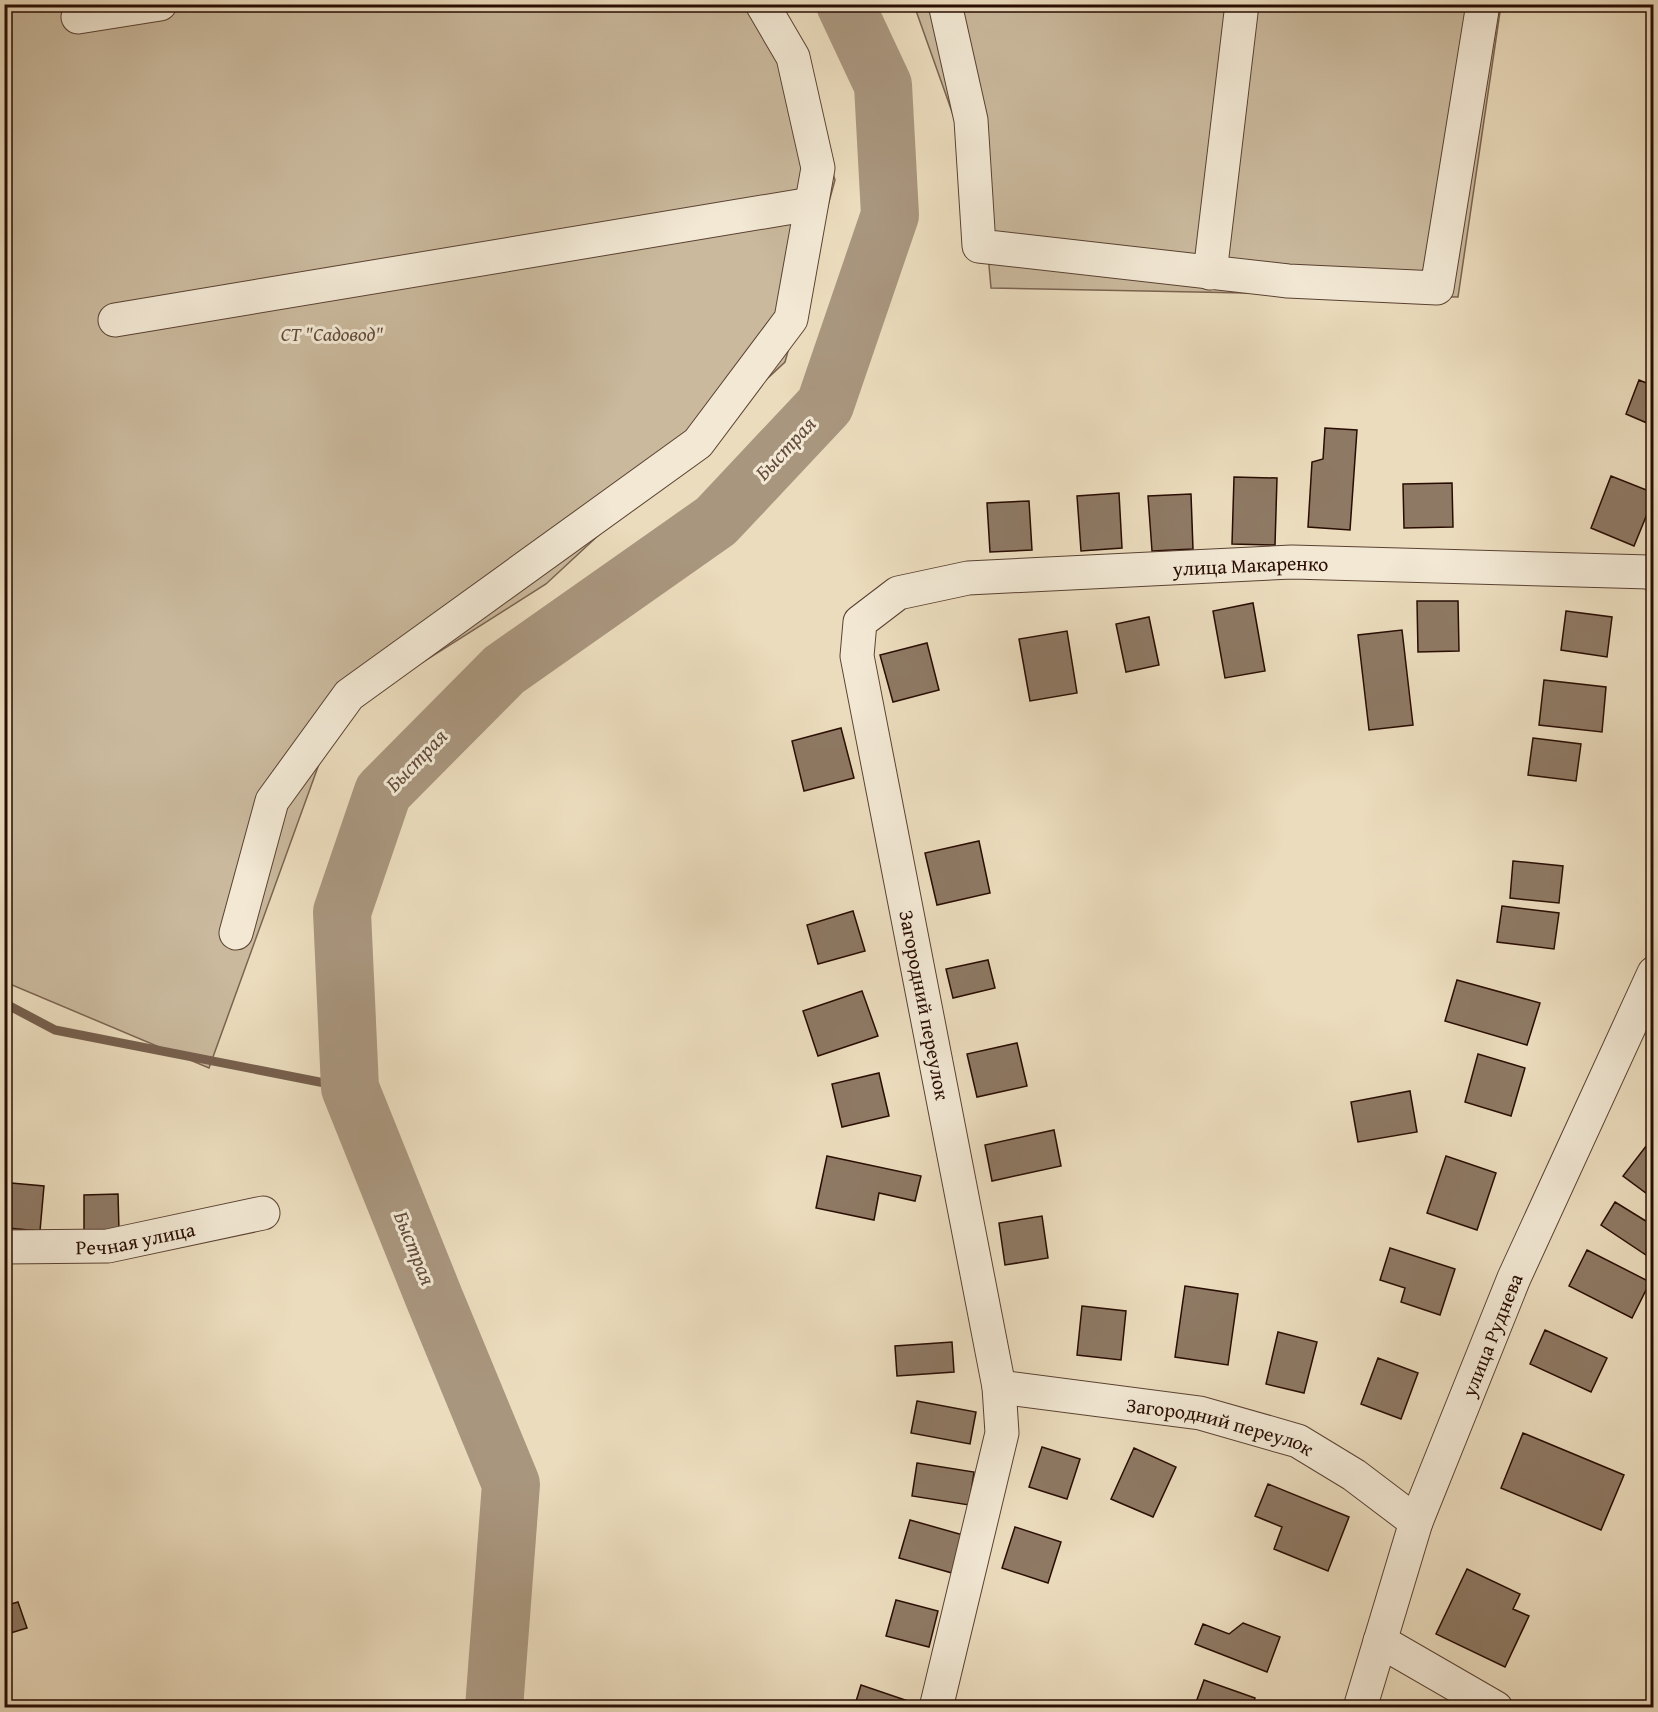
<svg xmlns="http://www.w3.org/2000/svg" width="1658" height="1712" viewBox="0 0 1658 1712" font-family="'Gentium Book Plus',serif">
<rect width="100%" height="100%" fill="#ebdcbd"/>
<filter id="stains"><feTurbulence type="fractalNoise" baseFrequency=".00333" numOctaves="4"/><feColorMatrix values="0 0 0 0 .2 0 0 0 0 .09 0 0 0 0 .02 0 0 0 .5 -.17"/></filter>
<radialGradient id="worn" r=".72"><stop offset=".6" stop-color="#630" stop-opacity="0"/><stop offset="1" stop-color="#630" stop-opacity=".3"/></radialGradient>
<path fill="#cab99d" stroke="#7a6350" stroke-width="1.5" d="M4,5H776L794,42L835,180L785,362L546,584L336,717L209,1068L5,982Z
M914,5H1501L1458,297L991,288L983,199Z"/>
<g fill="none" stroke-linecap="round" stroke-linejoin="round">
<path stroke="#765f4d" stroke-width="9" d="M4,1003L55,1030L350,1088"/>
<path stroke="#a9967e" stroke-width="58" d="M494,1708L511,1484L435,1300L350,1088L342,912L383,792L504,670L716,521L825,405L890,215L883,85L845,4"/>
</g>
<path fill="#8e7964" stroke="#290d03" stroke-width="1.5" d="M1639,380L1654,386V426L1626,414Z
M1325,428L1357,430L1350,530L1308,527L1312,462L1323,459Z
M1611,476L1654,493V497L1634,546L1591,528Z
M1234,477L1277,478L1275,545L1232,544Z
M1452,483L1453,527L1404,528L1403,484Z
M1119,493L1122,548L1081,551L1077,496Z
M1191,494L1193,549L1152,551L1148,496Z
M1029,501L1032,550L990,552L987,503Z
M1417,601H1458L1459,651L1418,652Z
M1253,603L1265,671L1225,678L1213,611Z
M1566,611L1612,617L1607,657L1561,650Z
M1149,617L1159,665L1126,672L1116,624Z
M1402,630L1413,725L1369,730L1358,635Z
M1067,631L1077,693L1030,701L1019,639Z
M927,643L939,690L893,702L880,655Z
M1544,680L1606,687L1602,732L1539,725Z
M841,728L854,778L804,791L792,741Z
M1533,738L1581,744L1576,781L1528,775Z
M979,841L990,893L937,905L925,853Z
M1513,861L1563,866L1559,903L1510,898Z
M1502,906L1559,913L1554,949L1497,942Z
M853,911L865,951L818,964L807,925Z
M988,960L995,988L953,998L946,969Z
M1457,980L1540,1003L1527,1045L1445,1021Z
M862,991L878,1036L818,1056L803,1011Z
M1017,1043L1027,1086L977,1097L967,1054Z
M1478,1054L1525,1068L1511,1116L1465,1102Z
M879,1073L889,1116L842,1127L832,1084Z
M1410,1091L1417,1132L1358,1142L1351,1102Z
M1054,1130L1061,1166L992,1181L985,1145Z
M1650,1141L1654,1144V1199L1623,1176Z
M827,1156L921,1176L915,1201L879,1193L874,1220L816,1208Z
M1446,1156L1496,1173L1477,1230L1427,1213Z
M11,1183L44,1186L40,1231L7,1228Z
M118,1194L119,1231H84V1195Z
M1615,1202L1654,1226V1244L1646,1255L1601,1225Z
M1042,1216L1048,1258L1005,1265L999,1223Z
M1390,1248L1455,1269L1440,1315L1401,1302L1405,1288L1380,1280Z
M1587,1250L1650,1282L1632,1318L1569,1286Z
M1185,1286L1238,1294L1228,1365L1175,1357Z
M1082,1306L1126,1311L1121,1360L1077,1355Z
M1545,1330L1607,1358L1591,1392L1530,1364Z
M1278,1332L1317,1342L1304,1393L1266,1384Z
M952,1342L954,1372L897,1376L895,1346Z
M1378,1358L1418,1373L1401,1419L1361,1404Z
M917,1401L976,1412L970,1444L911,1433Z
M1523,1433L1624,1475L1601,1530L1501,1488Z
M1042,1447L1080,1459L1067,1499L1029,1487Z
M1134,1448L1176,1467L1153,1517L1111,1499Z
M917,1463L974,1472L969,1505L912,1496Z
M1268,1484L1349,1517L1328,1571L1274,1549L1282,1527L1255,1516Z
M910,1520L963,1535L952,1573L899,1558Z
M1015,1527L1061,1542L1048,1583L1002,1568Z
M1467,1569L1520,1594L1513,1609L1529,1616L1505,1667L1436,1634Z
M896,1600L938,1611L929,1647L886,1636Z
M18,1602L27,1628L4,1635V1606Z
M1243,1623L1280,1637L1267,1672L1195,1644L1203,1624L1229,1634Z
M1204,1680L1255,1698L1252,1708H1194Z
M861,1685L911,1702L909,1708H854Z"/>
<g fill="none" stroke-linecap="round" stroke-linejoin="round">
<defs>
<g id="minor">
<path d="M945,4L971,120L979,246L1288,281L1437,288L1483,4"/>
<path d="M78,17L160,4"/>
<path d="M1210,273L1242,4"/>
<path d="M115,320L811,204"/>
<path d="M236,933L272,801L349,695L698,443L791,319L818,168L793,57L762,4"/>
<path id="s1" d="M4,1247L108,1246L263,1213"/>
<path id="s2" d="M999,1387L1200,1413L1298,1441L1354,1475L1416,1522"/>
<path d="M1380,1641L1496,1708"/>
<path id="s3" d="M936,1708L1002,1433L999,1387L857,656L860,622L898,593L968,578L1292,562L1649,572L1654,575"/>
<path id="s4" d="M1360,1708L1416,1522L1514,1278L1654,973"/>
</g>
</defs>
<use href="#minor" stroke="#5a4132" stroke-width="35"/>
<use href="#minor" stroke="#f2e8d4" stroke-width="33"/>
</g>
<g text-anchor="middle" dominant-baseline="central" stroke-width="6" stroke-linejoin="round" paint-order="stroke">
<g font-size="20" font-style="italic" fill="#614939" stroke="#f2e8d4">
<text x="332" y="333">СТ "Садовод"</text>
</g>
<g font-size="20" fill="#290d03" stroke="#f2e8d4">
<text stroke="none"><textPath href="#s3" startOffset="1510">улица Макаренко</textPath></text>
<text transform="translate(925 1005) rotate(79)">Загородний переулок</text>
<text stroke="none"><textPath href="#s1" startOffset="132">Речная улица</textPath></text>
<text stroke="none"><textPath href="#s4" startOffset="396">улица Руднева</textPath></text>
<text stroke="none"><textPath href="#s2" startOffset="225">Загородний переулок</textPath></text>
</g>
<g font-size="21" font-style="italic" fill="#634b3a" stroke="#f2e8d4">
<text transform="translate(785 448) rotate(-47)">Быстрая</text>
<text transform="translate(416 760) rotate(-46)">Быстрая</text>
<text transform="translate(415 1248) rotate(68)">Быстрая</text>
</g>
</g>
<rect width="1658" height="1712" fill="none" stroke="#ebdcbd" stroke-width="24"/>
<rect x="6" y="6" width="1646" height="1700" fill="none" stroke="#290d03" stroke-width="3"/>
<rect x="12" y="12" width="1634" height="1688" fill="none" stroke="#290d03" stroke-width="1.5"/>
<rect width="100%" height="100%" filter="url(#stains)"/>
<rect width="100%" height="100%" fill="url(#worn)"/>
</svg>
